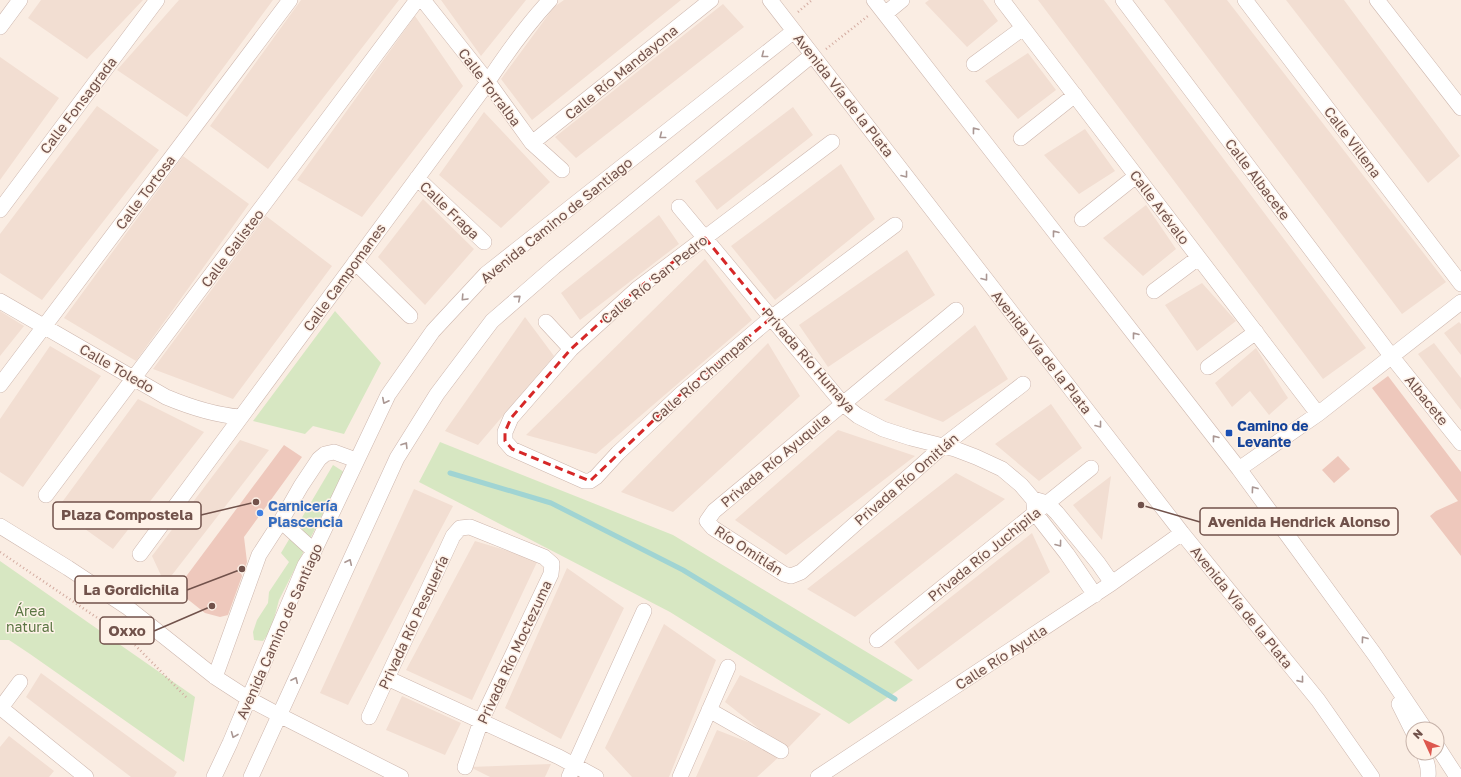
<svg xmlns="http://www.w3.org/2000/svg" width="1461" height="777" viewBox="0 0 1461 777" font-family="'Golos Text',sans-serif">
<rect width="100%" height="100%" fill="#faede3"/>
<path fill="#f2ded2" d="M41,0H143L87,59L28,18Z
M179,0H273L187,117L117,70Z
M301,0H399L268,169L210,126Z
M441,0H526L481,56Z
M564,0H681L532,120L501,79L554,7Z
M929,0H983L998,21L967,47L925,3Z
M1038,0H1104L1366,348L1323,379Z
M1164,0H1227L1446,282L1402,314Z
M1286,0H1344L1460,156L1428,183Z
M723,4L744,27L576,158L555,137Z
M415,16L463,86L362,217L297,180Z
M1028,53L1056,90L1018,119L985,81Z
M0,57L59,98L0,180Z
M97,106L159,150L42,300L0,273V234Z
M793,107L813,135L717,210L695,181Z
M484,112L550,182L501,228L439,175Z
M1085,129L1115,171L1079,194L1044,155Z
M183,156L249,204L136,361L64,318Z
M841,164L875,219L775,300L731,246Z
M423,199L474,249L425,305L378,257Z
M1146,205L1176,249L1143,276L1103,238Z
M659,215L679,244L580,320L561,293Z
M266,216L332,266L233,399L153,369Z
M907,250L935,295L828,367L799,325Z
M705,259L752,320L596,454L526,435Z
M1202,283L1236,321L1197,351L1165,305Z
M0,311L24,326L0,356Z
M525,317L554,356L478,445L445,431Z
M1459,322L1461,324V355L1444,333Z
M975,325L1008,379L943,422L884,400Z
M768,343L800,396L673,512L621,492Z
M1434,343L1461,378V410L1418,354Z
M50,346L101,376L23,487L0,472V419Z
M1256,348L1288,398L1269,415L1250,391L1232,407L1215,383Z
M138,399L204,432L113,549L57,509Z
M1051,404L1082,448L1039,481L995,444Z
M838,430L915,456L786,555L735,520Z
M240,440L269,450L165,584L152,556Z
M956,473L1005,499L855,617L807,589Z
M1111,476L1102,540L1073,505Z
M414,489L453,506L348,705L320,693Z
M1032,533L1050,572L918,670L894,642Z
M475,541L538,560L472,700L406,670Z
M567,568L624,608L561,739L505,708Z
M664,624L716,660L669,777H632L605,748Z
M41,673L177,772L174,777H131L26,697Z
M740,675L821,714L786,750L725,702Z
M402,696L461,723L445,755L386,730Z
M717,730L781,755L757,777H696Z
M9,736L54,771L49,777H0V747Z
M551,764L545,777H490L470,767Z"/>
<path fill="#d7e7c2" d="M335,311L381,363L344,434L313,426L305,434L253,421Z
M440,442L673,535L913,680L849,724L670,612L419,482Z
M333,465L344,472L279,600L271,630L263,641L254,640L253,632L257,620L268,603L269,592L289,562L281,553Z
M0,561L195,697L184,762L30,654L9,640H0Z"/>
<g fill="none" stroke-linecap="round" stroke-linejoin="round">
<path stroke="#a0d4d3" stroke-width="5" d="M450,473L551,503L683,570L895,699"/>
</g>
<path fill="#eec8bc" d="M1388,376L1461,472V556L1430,516L1436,511L1458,501L1372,388Z
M284,445L302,457L244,537L247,562L244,571L241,573L242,576L228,615L220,617L205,613L176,590Z
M1338,456L1350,469L1334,483L1322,470Z"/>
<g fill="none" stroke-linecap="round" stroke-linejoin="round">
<defs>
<path id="minor" d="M423,0L488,82L532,143L562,170
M770,0L1182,533L1318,700L1372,777
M874,0L1239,469L1375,655L1425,729
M1002,0L1318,414
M1123,0L1392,357L1461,443
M1245,0L1461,284
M1377,0L1461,108
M885,14L902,0
M0,27L20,0
M974,64L1023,28
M1021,138L1075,95
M832,142L637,289L571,349L511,418L505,432V441L512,449L584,481H590L596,477L618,453L681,394L771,318L895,225
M532,143L711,0
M417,178L484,242
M679,207L843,404L858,416L883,429L911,438L955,449L976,457L1002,469L1021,485L1033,499L1047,503L1057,513L1098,563L1112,583
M0,210L157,0
M1082,219L1136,176
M355,262L410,316
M1154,291L1198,258
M0,301L166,397C190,407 214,415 240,417
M956,310L714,511L707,521L713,528L784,574L791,576L801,572L943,446L1023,384
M546,322L571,349
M1208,367L1256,332
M0,385L290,0
M1239,469L1318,414L1461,302
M46,495L417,0
M1034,504L1035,513L1067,554L1095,595
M281,521L314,551
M0,526L68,568L127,607L215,677L249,699L279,715L401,777
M140,554L483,89C503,58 524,28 550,0
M877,640L1091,468
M215,677L259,555L281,521L301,486L319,459L325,454L334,452L356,460
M387,678L559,757L596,777
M1399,704L1413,732
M1,708L86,777
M0,709L20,682
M709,710L781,751
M369,717L453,536L460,528L470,527L544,557L552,564L551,574L481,721L465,767
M1437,746L1457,777
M1423,753C1427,761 1429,769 1428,777
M214,777L230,743L305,565L314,551L388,395L433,331L486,274L794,31
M251,777L397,458L437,394L492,321L554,267L812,55
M569,777L644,611
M680,777L728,667
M818,777L1112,583L1182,533"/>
</defs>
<use href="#minor" stroke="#cdb6ad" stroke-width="16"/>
<path stroke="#d3aba0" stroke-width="2.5" stroke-dasharray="1 3" stroke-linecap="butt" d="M798,12L812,0
M826,49L868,16
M0,552L130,640L187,698"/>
<use href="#minor" stroke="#fff" stroke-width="15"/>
</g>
<defs><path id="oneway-chevron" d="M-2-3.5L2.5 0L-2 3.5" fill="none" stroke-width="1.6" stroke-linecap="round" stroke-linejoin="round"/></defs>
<g stroke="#aa9793">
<use href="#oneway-chevron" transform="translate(764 55) rotate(142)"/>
<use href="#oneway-chevron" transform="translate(975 130) rotate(-128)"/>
<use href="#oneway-chevron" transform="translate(662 136) rotate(142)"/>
<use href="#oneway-chevron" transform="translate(905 175) rotate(52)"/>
<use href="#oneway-chevron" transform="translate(1055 233) rotate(-128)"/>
<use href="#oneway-chevron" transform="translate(985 278) rotate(52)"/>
<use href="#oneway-chevron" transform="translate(464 298) rotate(133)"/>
<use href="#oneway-chevron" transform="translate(518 298) rotate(-41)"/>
<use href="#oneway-chevron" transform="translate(1135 335) rotate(-128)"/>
<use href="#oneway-chevron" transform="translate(385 401) rotate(117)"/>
<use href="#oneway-chevron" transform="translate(1099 425) rotate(52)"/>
<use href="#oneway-chevron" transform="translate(1215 438) rotate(-128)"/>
<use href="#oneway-chevron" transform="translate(405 445) rotate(-58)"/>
<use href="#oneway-chevron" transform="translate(1254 489) rotate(-126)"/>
<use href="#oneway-chevron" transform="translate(1059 544) rotate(53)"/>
<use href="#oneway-chevron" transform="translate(349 562) rotate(-65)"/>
<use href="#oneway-chevron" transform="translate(1364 639) rotate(-126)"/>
<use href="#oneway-chevron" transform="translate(295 680) rotate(-65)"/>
<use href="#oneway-chevron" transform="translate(1301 680) rotate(51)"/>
<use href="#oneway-chevron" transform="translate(234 735) rotate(112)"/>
</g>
<path fill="none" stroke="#d62828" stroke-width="3" stroke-dasharray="8 5" stroke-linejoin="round" d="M705,238L771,318L681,394L590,481L512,449L505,441V432L511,418L571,349L637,289Z"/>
<rect fill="#1a4fb4" stroke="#fef2e8" stroke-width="1.5" x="1225" y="429" width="8" height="8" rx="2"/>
<circle fill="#3f7fe0" stroke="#fef2e8" stroke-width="1.5" cx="260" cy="513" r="4"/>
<g text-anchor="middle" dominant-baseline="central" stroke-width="3" stroke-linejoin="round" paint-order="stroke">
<g font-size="14" fill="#71524b" stroke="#fef2e8">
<text transform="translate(621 72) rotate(-39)">Calle Río Mandayona</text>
<text transform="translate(490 87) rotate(53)">Calle Torralba</text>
<text transform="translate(844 95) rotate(52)">Avenida Vía de la Plata</text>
<text transform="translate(78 105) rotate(-53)">Calle Fonsagrada</text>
<text transform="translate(1353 142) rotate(53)">Calle Villena</text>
<text transform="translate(1258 179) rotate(53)">Calle Albacete</text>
<text transform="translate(145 192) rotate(-53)">Calle Tortosa</text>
<text transform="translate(1160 207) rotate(53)">Calle Arévalo</text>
<text transform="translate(450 210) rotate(44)">Calle Fraga</text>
<text transform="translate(556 220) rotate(-39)">Avenida Camino de Santiago</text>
<text transform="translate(232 248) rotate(-53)">Calle Galisteo</text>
<text transform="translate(344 277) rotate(-54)">Calle Campomanes</text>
<text transform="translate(654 279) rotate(-39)">Calle Río San Pedro</text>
<text transform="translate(1042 352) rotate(52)">Avenida Vía de la Plata</text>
<text transform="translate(809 360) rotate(49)">Privada Río Humaya</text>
<text transform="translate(117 368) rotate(30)">Calle Toledo</text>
<text transform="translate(701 378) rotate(-41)">Calle Río Chumpan</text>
<text transform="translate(1427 400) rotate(51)">Albacete</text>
<text transform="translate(775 460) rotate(-40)">Privada Río Ayuquila</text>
<text transform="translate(906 479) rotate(-41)">Privada Río Omitlán</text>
<text transform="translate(749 550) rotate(33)">Río Omitlán</text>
<text transform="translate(984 554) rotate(-39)">Privada Río Juchipila</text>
<text transform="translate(1242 607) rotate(51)">Avenida Vía de la Plata</text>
<text transform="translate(413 622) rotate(-65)">Privada Río Pesquería</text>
<text transform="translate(279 631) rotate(-66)">Avenida Camino de Santiago</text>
<text transform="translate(514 652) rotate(-65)">Privada Río Moctezuma</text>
<text transform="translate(1001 657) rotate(-33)">Calle Río Ayutla</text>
</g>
<g font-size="14" font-weight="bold" fill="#164399" stroke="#fef2e8" text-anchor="start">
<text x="1237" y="425">Camino de<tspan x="1237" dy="16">Levante</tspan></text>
</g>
<g font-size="14" font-weight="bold" fill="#366cbe" stroke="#fef2e8" text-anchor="start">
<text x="268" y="505">Carnicería<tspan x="268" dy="16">Plascencia</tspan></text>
</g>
<g font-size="14" fill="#5b7643" stroke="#fef2e8">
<text x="30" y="610">Área<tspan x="30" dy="16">natural</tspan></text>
</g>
</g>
<path fill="none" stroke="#71524b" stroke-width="1.5" d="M256 502L201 515M1141 505L1200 522M242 569L187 590M212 606L154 631"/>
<g fill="#71524b" stroke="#fef2e8" stroke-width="1.5">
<circle cx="256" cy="502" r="4"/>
<circle cx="1141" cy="505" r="4"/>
<circle cx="242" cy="569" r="4"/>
<circle cx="212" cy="606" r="4"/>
</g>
<g fill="#fef2e8" stroke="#71524b" stroke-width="1.5">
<rect x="53" y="502" width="148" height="27" rx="4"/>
<rect x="1200" y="508" width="198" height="27" rx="4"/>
<rect x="75" y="576" width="112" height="27" rx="4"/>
<rect x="100" y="617" width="54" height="27" rx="4"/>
</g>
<g font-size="15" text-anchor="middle" font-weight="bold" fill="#71524b">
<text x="127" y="520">Plaza Compostela</text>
<text x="1299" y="527">Avenida Hendrick Alonso</text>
<text x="131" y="595">La Gordichila</text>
<text x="127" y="636">Oxxo</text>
</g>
<g transform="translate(1425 741) rotate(314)"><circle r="19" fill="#fef2e8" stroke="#c6b2a9"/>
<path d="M0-3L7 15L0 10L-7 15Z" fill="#dd584f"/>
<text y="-6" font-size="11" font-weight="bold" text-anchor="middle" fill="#71524b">N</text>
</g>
</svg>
